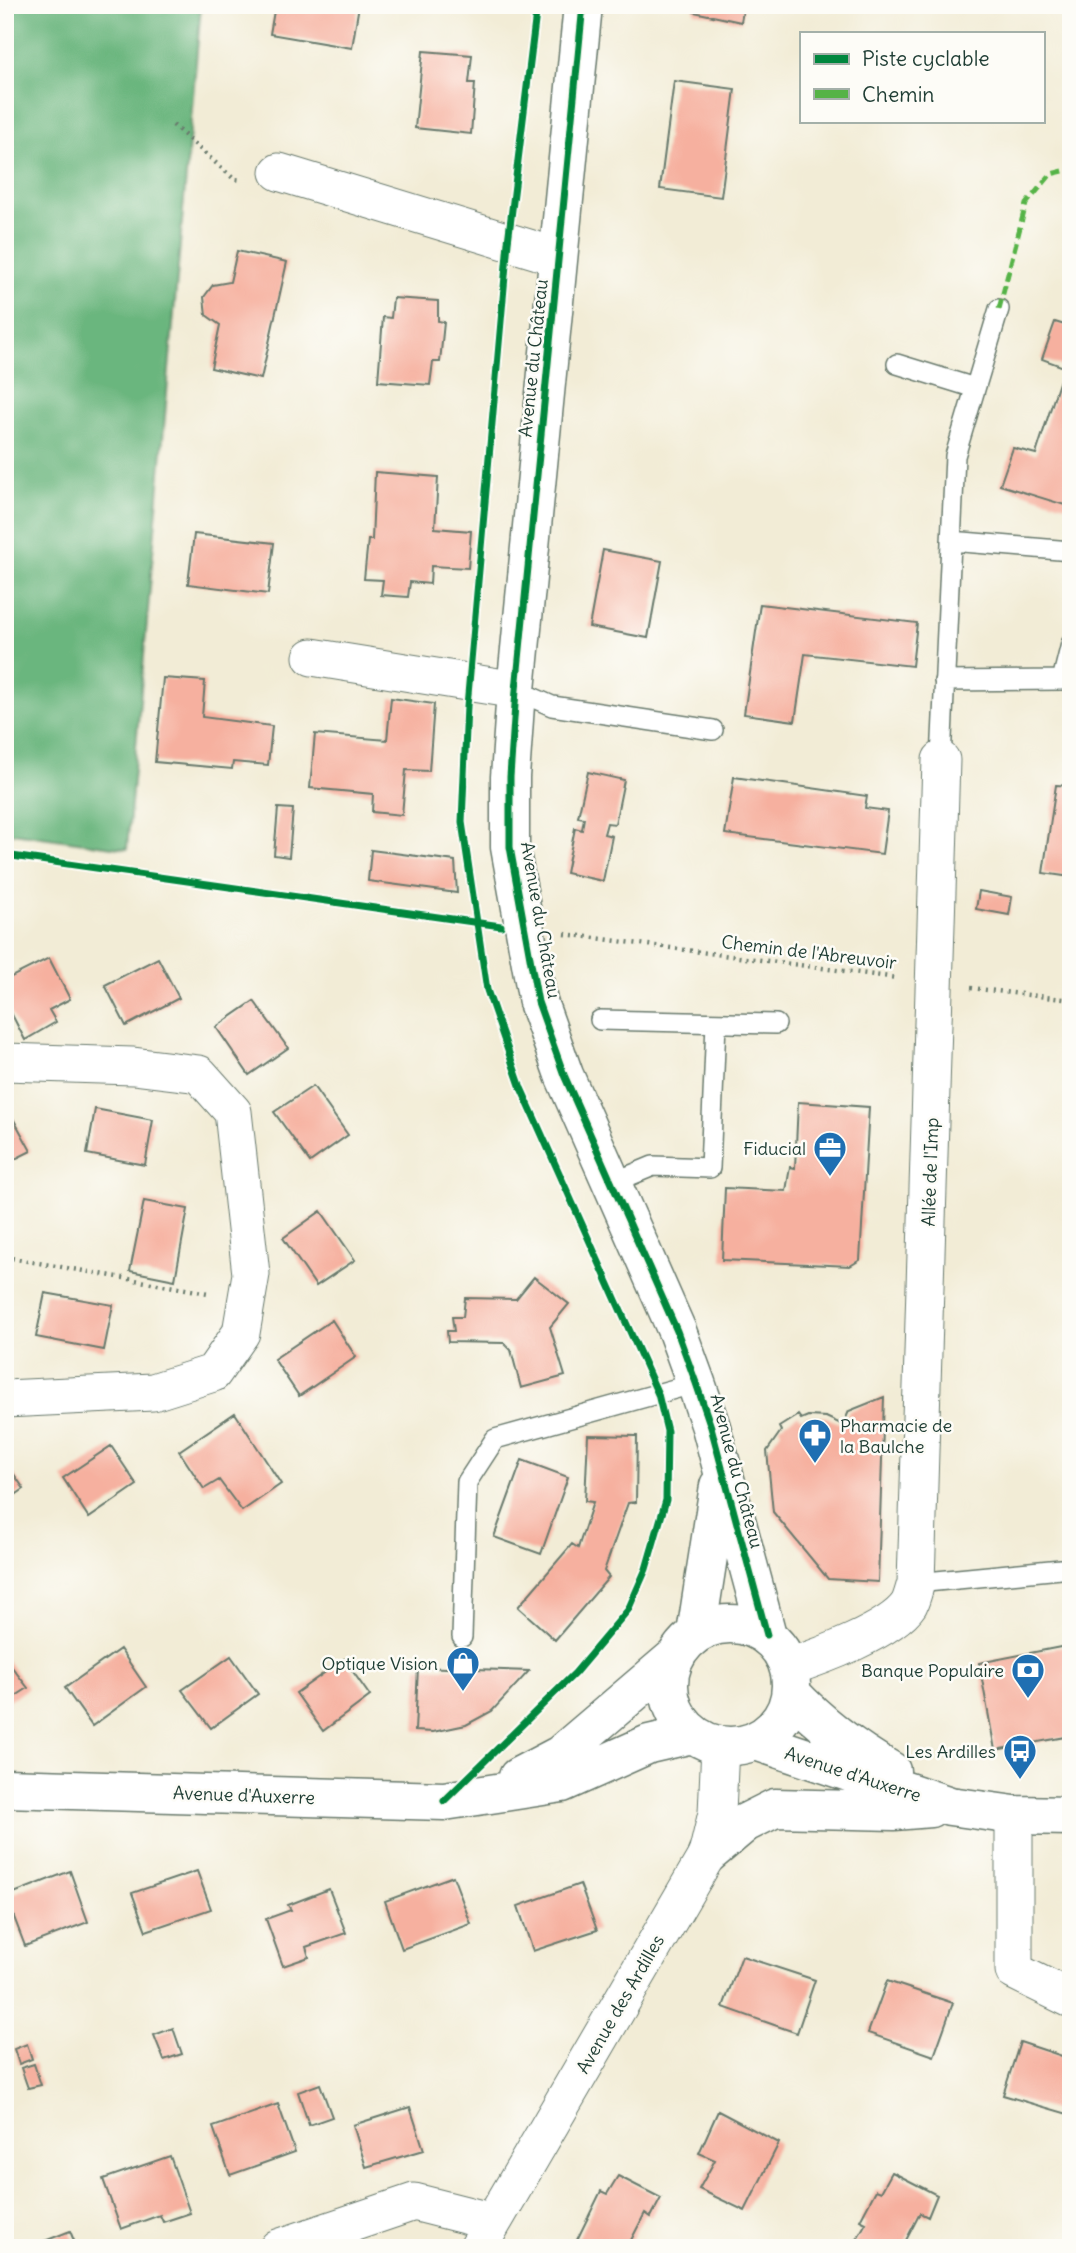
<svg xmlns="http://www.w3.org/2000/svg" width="1076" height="2253" viewBox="0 0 1076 2253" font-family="Delius,sans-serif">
<rect width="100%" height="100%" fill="#fdfcf7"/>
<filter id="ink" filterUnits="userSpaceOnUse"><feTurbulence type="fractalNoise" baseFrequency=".0143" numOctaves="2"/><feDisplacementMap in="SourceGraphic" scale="14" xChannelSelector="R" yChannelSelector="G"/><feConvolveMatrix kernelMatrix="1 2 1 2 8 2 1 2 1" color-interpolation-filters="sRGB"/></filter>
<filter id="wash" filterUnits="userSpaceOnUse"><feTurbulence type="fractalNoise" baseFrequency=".00686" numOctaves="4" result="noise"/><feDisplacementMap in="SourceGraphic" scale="28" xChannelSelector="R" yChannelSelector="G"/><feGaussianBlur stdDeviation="1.57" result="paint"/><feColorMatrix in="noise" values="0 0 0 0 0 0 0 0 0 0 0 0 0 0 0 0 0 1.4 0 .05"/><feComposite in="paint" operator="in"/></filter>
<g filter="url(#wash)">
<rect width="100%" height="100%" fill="#f2ecd6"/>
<path fill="#6ab67e" stroke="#447a59" stroke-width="2" d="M5,5H201L127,849L5,832Z"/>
<g id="blocks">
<path fill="#f6b09f" d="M275,5H359L352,48L270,34Z
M695,5H744L741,22L694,12Z
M423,51L472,55L469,83H475L471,134L415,128Z
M674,81L735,89L721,197L660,189Z
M237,251L287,262L261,379L211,368L220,325L206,315L204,297L213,285L230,282Z
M393,298L438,301V321L444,322L440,362H433L430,385L378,381L383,317L391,318Z
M1055,322L1071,327V507L1000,485L1013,448L1036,454L1064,367L1042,359Z
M375,472L438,477L435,528L471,531L468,568L431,566L430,584L410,582L408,597L381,595L383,580L364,579L368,540H372Z
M194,534L274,543L268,594L188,584Z
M603,550L662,561L648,638L589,627Z
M760,604L917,623L912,666L805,654L795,721L744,714Z
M163,678L205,681L202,717L272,726L268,765L233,762L232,769L155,762Z
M391,698L434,704L429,771L406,770L402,815L372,812L373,794L310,788L315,734L387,740Z
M588,772L624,780L615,824L607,823L604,834L612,836L603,881L566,873L575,828L582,830L584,818L578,817Z
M734,777L867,796L865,808L888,811L882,854L725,834Z
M1056,785L1071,786V877L1043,873Z
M278,808L293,809L289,857L274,855Z
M371,850L455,861L457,893L368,881Z
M979,891L1012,897L1009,915L976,909Z
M49,958L70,999L49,1010L56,1022L25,1040L5,1001V980Z
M158,958L179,998L126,1026L105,985Z
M254,1001L288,1048L249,1075L216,1027Z
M313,1086L348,1135L310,1162L274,1112Z
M798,1102L869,1107L860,1260L850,1266L722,1260L725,1188L786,1191L790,1167L795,1168Z
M95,1109L153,1120L145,1165L87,1154Z
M9,1111L31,1151L5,1164V1113Z
M144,1201L188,1209L175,1280L130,1271Z
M321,1211L355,1260L316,1286L283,1238Z
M534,1277L569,1304L550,1327L565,1376L521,1388L511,1350L504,1343L448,1342L447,1331H454L452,1317H463L465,1298L516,1299Z
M45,1293L113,1305L104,1350L36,1337Z
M332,1320L356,1357L299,1396L274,1359Z
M884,1397L878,1582L828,1579L773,1512L767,1451L781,1431L779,1427L798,1415L801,1419L808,1416L826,1417L843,1425L849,1411Z
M235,1413L281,1484L242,1511L219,1480L204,1489L179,1451Z
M588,1435L637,1436L636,1502L628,1503L604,1571L609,1577L555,1640L518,1607L572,1544L578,1548L593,1502L585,1501Z
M111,1446L137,1485L89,1518L63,1478Z
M522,1460L568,1477L541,1554L494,1537Z
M5,1461L24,1489L5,1502Z
M1071,1645V1736L995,1750L979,1663Z
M120,1649L146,1687L92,1726L65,1688Z
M231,1656L258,1694L211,1728L182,1690Z
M5,1658L28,1688L5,1703Z
M344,1659L370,1696L323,1731L296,1693Z
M418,1667L529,1671L492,1711L466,1725L433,1732L415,1731Z
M70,1871L88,1922L25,1946L6,1896Z
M197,1871L211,1909L146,1931L132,1893Z
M453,1876L471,1924L402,1949L385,1901Z
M580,1884L597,1930L533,1951L518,1906Z
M329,1889L346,1933L306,1947L309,1957L283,1966L266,1919L291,1910L288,1905Z
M742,1956L815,1980L797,2033L723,2007Z
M887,1981L953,2003L934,2056L868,2033Z
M173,2028L182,2054L164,2060L154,2035Z
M1020,2042L1071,2059V2115L1003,2095Z
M27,2044L32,2059L19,2064L14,2049Z
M34,2064L41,2085L28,2088L21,2068Z
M320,2084L332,2117L309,2125L298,2092Z
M278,2104L295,2152L230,2175L213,2127Z
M410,2107L424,2150L366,2167L353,2125Z
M718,2111L779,2143L745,2211L699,2189L715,2160L699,2153Z
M170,2156L190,2213L163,2222L160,2215L121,2229L103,2179Z
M892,2172L937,2195L928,2217L920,2213L902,2248H862L854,2244L866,2223L860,2220L876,2190L881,2192Z
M618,2176L661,2198L651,2217L645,2213L627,2248H573L601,2191L607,2194Z
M70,2231L77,2248H27Z"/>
</g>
</g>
<g filter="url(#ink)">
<use href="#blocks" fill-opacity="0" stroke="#697a6d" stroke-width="2"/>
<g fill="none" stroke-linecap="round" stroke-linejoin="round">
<defs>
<path id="lane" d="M897,364L975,388
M951,541L1071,551
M944,681L1062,680L1071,644
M516,690L552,706L713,730
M941,760L955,456L999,309
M600,1020L776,1024
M612,1183L653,1166L710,1168L716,1023
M916,1583L1071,1568
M462,1637L467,1482L495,1439L696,1383"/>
<path id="street" d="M279,172L558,257
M312,657L516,690
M5,1062L133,1066L199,1074L233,1112L251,1274L241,1333L213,1373L153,1392L5,1399
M789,1667C820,1657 891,1631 909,1604C912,1598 914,1589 916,1583L941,760
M1014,1815V1971L1071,1999
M278,2248L414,2202L493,2222
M478,2248L707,1855L717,1813L720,1746"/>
<path id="secondary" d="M583,5L516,690L510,777V847L538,1002L564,1075L677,1331L696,1383L711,1427L767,1635
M669 1685a61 61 0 1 1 122 0a61 61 0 1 1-122 0Z
M696,1634L719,1486
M791,1693C821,1725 853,1749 891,1771
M756,1741L950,1806L1014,1815L1071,1816
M518,1777L560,1755L675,1657
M5,1788L444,1801L562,1783L649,1744L692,1734
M707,1855L745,1823L775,1808L894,1811L930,1808"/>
</defs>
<use href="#lane" stroke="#697a6d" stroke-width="22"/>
<use href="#street" stroke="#697a6d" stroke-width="39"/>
<use href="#secondary" stroke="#697a6d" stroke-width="41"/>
<path stroke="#697a6d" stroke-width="4.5" stroke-dasharray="2 5" stroke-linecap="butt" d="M173,125L234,179L243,180
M565,934L897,978
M971,988L1071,1000
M5,1257L208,1293"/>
<use href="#lane" stroke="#fff" stroke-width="19"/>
<use href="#street" stroke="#fff" stroke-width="37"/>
<use href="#secondary" stroke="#fff" stroke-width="38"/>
<path stroke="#55b346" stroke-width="5" stroke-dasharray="10 5" stroke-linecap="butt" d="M999,309L1026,204L1051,174L1071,169"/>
<defs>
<path id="cycleway" d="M583,5L516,690L510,777V847L538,1002L564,1075L677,1331L696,1383L711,1427L767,1635
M5,855L501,926
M444,1801L575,1673L628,1610L646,1569L666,1500L667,1431L658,1394L521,1088L487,990L462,822L467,706L508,242L537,5"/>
</defs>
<use href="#cycleway" stroke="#fdfcf7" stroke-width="11"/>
<use href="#cycleway" stroke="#00873e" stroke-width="7"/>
</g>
</g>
<defs>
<symbol id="office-pin" viewBox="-11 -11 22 30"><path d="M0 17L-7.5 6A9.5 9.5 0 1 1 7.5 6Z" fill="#1f6fb2" stroke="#fdfcf7"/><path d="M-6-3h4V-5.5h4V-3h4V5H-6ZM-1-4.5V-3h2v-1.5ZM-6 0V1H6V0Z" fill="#fff"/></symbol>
<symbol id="pharmacy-pin" viewBox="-11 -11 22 30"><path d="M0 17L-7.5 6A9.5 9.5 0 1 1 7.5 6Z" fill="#1f6fb2" stroke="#fdfcf7"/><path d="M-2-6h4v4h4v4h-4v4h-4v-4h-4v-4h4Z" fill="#fff"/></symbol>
<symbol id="shop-pin" viewBox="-11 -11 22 30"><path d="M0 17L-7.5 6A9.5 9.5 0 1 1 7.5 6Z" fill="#1f6fb2" stroke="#fdfcf7"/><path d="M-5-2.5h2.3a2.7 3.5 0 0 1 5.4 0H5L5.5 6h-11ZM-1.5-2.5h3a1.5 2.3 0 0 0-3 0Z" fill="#fff"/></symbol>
<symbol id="bank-pin" viewBox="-11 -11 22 30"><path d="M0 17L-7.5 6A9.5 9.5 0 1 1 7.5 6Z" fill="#1f6fb2" stroke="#fdfcf7"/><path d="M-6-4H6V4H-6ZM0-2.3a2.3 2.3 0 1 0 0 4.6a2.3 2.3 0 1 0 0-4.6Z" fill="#fff"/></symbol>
<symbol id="bus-pin" viewBox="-11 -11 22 30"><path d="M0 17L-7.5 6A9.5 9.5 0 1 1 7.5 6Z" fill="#1f6fb2" stroke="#fdfcf7"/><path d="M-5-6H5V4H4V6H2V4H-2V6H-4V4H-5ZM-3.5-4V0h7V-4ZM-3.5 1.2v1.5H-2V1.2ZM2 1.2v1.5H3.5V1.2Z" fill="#fff"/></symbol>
</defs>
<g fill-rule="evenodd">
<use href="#office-pin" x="811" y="1129" width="38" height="52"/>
<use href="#pharmacy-pin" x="796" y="1416" width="38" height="52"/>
<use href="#shop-pin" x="444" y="1644" width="38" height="52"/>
<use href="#bank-pin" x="1009" y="1651" width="38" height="52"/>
<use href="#bus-pin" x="1001" y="1732" width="38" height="52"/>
</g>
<g text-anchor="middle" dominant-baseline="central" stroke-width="5" stroke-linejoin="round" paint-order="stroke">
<g font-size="18" fill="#1f3d34" stroke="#fdfcf7">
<text transform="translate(533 358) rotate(-84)">Avenue du Château</text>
<text transform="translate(541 920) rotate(80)">Avenue du Château</text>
<text transform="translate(809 952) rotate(7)">Chemin de l'Abreuvoir</text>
<text transform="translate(930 1172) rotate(-88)">Allée de l'Imp</text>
<text transform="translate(737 1471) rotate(75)">Avenue du Château</text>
<text transform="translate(853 1774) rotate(18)">Avenue d'Auxerre</text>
<text transform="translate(244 1795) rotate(2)">Avenue d'Auxerre</text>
<text transform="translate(620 2004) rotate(-60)">Avenue des Ardilles</text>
</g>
<g font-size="18" fill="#1f3d34" stroke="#fdfcf7" text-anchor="end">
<text x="806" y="1148">Fiducial</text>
<text x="840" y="1425" text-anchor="start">Pharmacie de<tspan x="840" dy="21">la Baulche</tspan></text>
<text x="438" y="1663">Optique Vision</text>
<text x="1004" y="1670">Banque Populaire</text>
<text x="996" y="1751">Les Ardilles</text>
</g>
</g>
<rect width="1076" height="2253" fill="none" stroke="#fdfcf7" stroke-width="28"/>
<rect x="800" y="32" width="245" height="91" fill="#fdfcf7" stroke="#a4b0a9" stroke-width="2"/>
<rect x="814" y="54" width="35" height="10" fill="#00873e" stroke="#a4b0a9" stroke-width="2"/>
<text x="862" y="66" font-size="21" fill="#1f3d34">Piste cyclable</text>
<rect x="814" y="89" width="35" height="10" fill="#55b346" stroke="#a4b0a9" stroke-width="2"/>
<text x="862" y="102" font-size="21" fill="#1f3d34">Chemin</text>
</svg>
